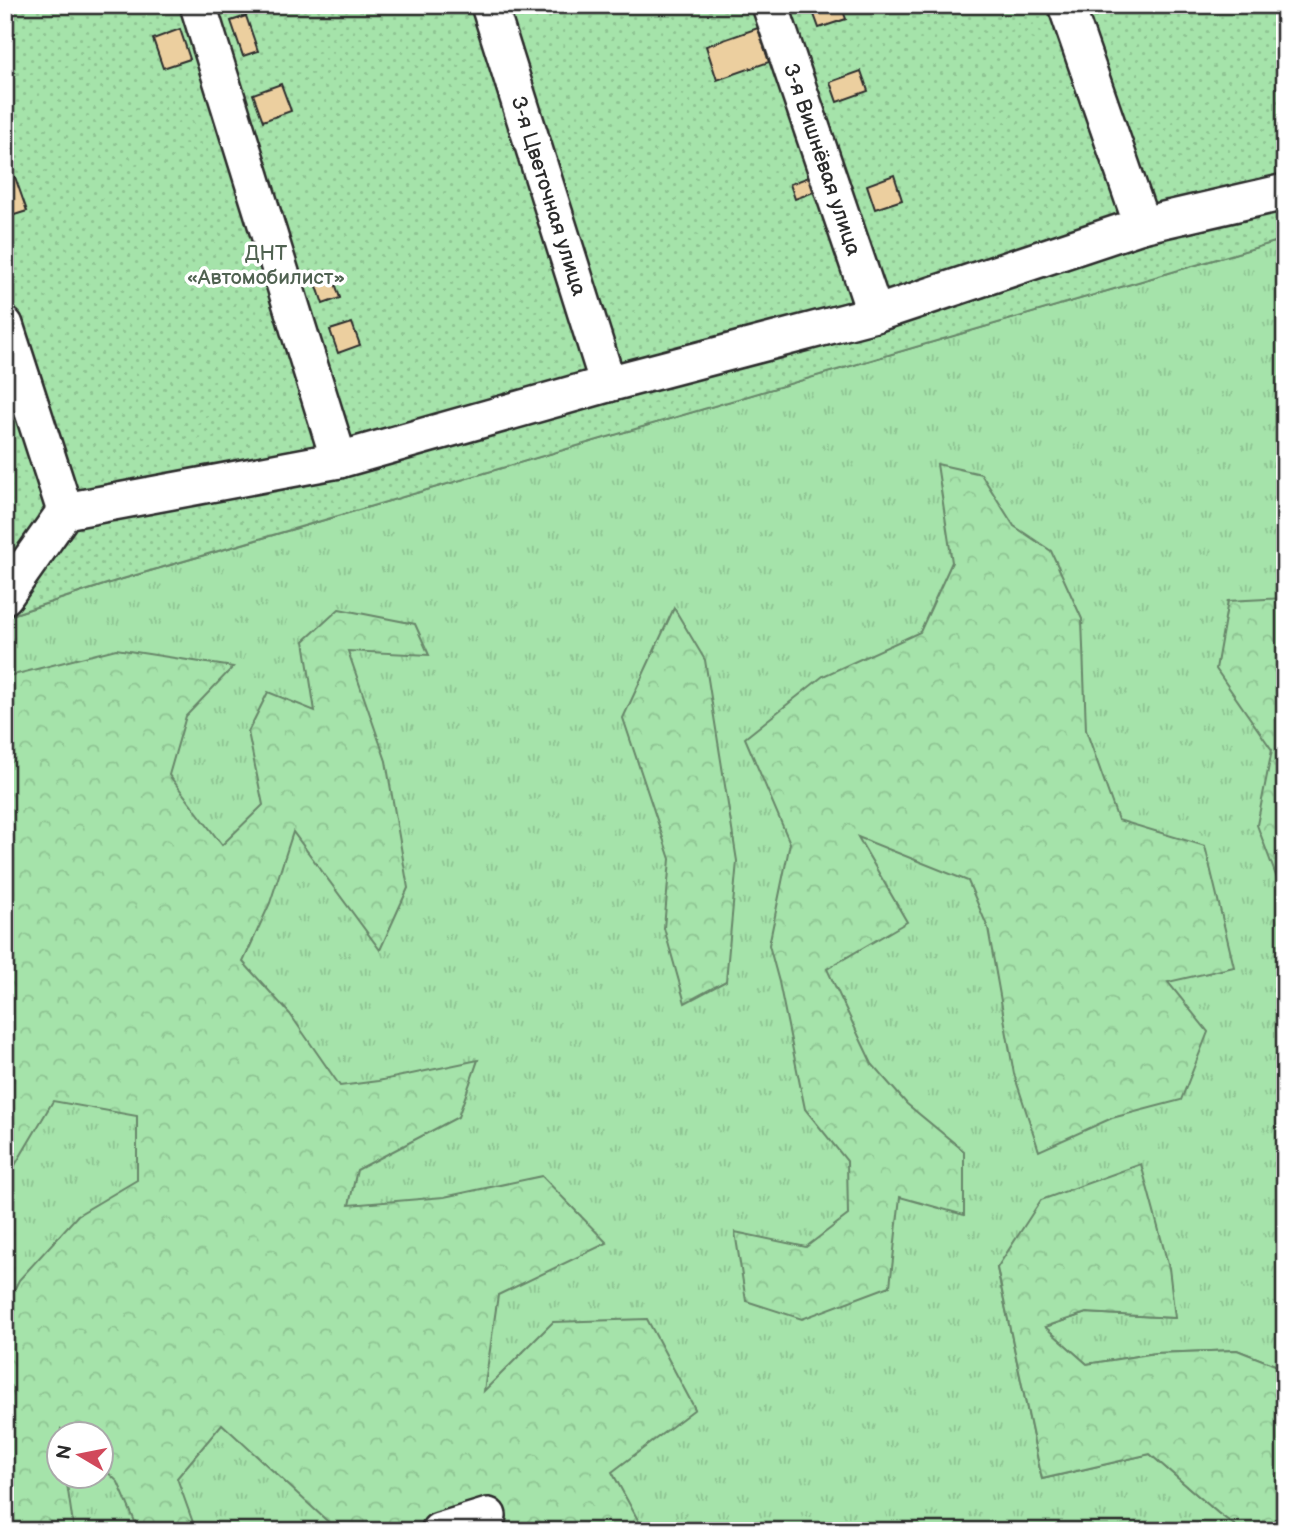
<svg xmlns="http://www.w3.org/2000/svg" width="1290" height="1536" viewBox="0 0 1290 1536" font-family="'Balsamiq Sans',sans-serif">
<defs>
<pattern id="grass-tufts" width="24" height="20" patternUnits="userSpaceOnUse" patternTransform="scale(1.75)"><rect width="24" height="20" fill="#a5e3aa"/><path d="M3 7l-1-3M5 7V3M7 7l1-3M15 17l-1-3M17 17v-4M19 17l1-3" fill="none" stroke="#8ec392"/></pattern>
<pattern id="forest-crowns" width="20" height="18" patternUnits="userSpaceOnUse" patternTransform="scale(1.75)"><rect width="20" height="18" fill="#a5e3aa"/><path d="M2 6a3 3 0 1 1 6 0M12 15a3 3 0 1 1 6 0" fill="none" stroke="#8ec392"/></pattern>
<pattern id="garden-dots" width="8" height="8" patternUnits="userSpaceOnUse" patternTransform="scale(1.75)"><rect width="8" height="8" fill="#a5e3aa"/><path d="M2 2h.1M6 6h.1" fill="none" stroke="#8ec392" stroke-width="1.8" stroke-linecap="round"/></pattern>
</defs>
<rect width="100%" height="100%" fill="#fff"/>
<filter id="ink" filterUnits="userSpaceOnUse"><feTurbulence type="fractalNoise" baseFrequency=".0143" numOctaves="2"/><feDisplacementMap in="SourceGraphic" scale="14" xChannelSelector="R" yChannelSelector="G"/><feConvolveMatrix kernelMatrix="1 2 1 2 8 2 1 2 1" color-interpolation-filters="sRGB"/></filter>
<g filter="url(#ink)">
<path fill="url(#grass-tufts)" stroke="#68876a" stroke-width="2" fill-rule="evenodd" d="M1285,239V1369L1237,1350L1156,1353L1087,1364L1045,1327L1086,1313L1175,1318L997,1268L1042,1479L1150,1454L1218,1513L1243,1531H5V617L119,580ZM60,1434H102V1476H60Z"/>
<path fill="url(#forest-crowns)" stroke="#68876a" stroke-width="2" d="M937,464L981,474L1014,526L1051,551L1082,619L1086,730L1118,820L1205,846L1234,967L1168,982L1208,1032L1181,1100L1112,1118L1039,1151L1014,1074L988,928L968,881L858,837L907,922L827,969L872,1064L907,1104L964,1151V1215L900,1197L890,1286L802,1319L746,1301L735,1232L806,1247L848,1215L847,1161L805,1109L779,982L769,945L790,843L745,738L823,676L920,632L952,562Z
M1285,598V900L1257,825L1272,750L1216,669L1228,601Z
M674,608L705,660L737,861L726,981L685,1003L664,928L670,859L623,718Z
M339,609L415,624L429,655L348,651L386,761L408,888L380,950L293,832L270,903L243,962L290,1014L340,1086L378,1081L478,1060L458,1117L357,1170L349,1205L444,1197L542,1176L607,1243L498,1295L484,1391L553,1322L647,1319L695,1409L612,1472L644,1531H338L222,1424L177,1478L196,1531H139L118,1482L102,1467V1434H67L61,1429L60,1476L66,1477L74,1531H28L5,1528V1308L19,1280L78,1215L137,1180V1116L53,1101L5,1182V677L116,649L233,667L186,716L169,775L222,845L263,805L248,732L268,692L315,711L304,641Z
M1141,1164L1169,1268L1175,1318L1086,1313L1045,1327L1087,1364L1156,1353L1237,1350L1285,1369V1531H1243L1218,1513L1150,1454L1042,1479L997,1268L1041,1200Z"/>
<path fill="url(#garden-dots)" stroke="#68876a" stroke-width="2" d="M5,5H1285V239L119,580L5,617Z"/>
<path fill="#eccf9f" stroke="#2b2b2b" stroke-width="2" d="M841,5L846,19L819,28L811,6Z
M246,16L258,51L243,56L231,21Z
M758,28L769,62L717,80L706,46Z
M180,29L190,59L163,68L153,39Z
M861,71L868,91L837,102L830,82Z
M281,84L291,111L263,121L253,94Z
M894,175L902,200L875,209L867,185Z
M15,177L27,211L5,218V180Z
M809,177L814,192L795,199L790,184Z
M331,271L340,298L323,304L314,277Z
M352,323L360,345L338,353L330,330Z"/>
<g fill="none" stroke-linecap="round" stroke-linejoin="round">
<defs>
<g id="minor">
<path d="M198,5L339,460"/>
<path id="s1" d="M489,5L608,384"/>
<path id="s2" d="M770,5L875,314"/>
<path d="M1066,5L1142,225"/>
<path d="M5,325L65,511"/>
<path d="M5,596L65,511L339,460L608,384L875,314L1142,225L1285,192"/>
<path d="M439,1531L488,1516"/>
</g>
</defs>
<use href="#minor" stroke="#2b2b2b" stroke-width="40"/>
<use href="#minor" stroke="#fff" stroke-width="35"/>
</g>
</g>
<g text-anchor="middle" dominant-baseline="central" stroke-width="7" stroke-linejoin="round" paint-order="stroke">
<g font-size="21" fill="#2b2b2b" stroke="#fff">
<text stroke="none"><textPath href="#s2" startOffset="163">3-я Вишнёвая улица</textPath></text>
<text stroke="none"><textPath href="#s1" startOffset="200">3-я Цветочная улица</textPath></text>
</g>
<g font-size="21" fill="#506251" stroke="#fff">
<text x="266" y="253">ДНТ<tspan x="266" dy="24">«Автомобилист»</tspan></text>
</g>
</g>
<rect width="1290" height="1536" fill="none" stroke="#fff" stroke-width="28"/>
<rect x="14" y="14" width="1262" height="1508" fill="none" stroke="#2b2b2b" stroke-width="2.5" filter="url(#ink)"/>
<g transform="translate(80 1455) rotate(280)"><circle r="33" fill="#ffffff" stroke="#aaaaaa" stroke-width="2"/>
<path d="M0-5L12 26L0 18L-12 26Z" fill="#d1495b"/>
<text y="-10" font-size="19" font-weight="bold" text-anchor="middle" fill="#2b2b2b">N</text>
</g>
</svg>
